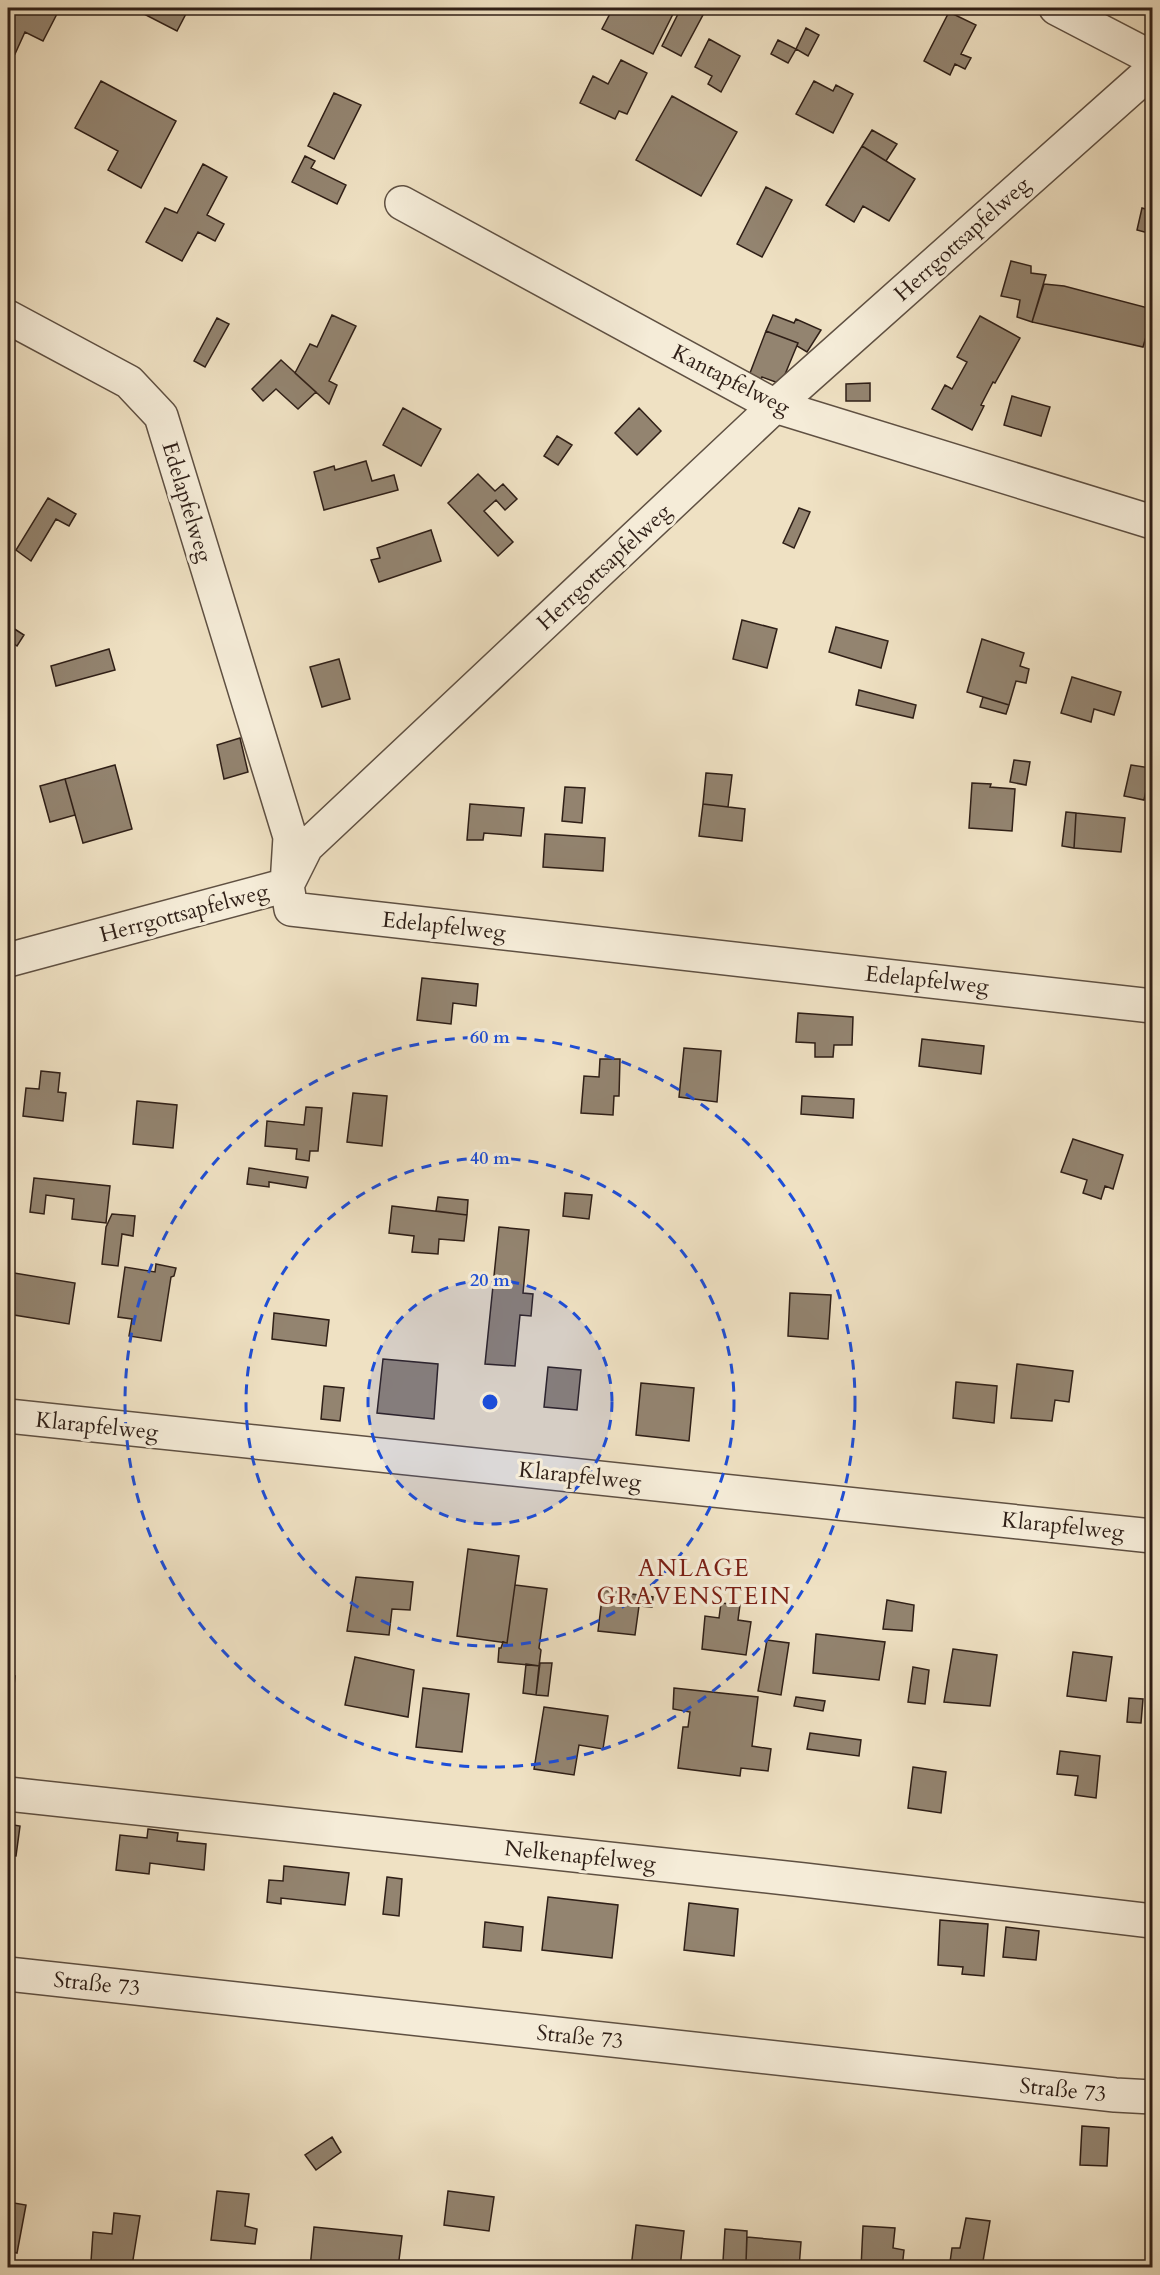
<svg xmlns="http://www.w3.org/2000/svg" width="1160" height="2275" viewBox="0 0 1160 2275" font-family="Cardo,serif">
<rect width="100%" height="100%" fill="#efe1c3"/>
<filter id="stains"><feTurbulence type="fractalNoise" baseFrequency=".00333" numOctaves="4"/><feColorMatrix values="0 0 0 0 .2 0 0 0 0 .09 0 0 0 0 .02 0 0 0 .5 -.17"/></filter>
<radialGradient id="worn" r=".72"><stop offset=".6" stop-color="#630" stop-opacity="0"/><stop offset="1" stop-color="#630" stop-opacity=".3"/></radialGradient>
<path fill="#938470" stroke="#2f1f17" stroke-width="1.5" d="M8,8H60L43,41L25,32L15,54L8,50Z
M143,8H189L177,31L140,12Z
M613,8H676L653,54L602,29Z
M681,8H694L704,13L681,56L662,46Z
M949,12L976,25L961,54L971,58L965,69L955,64L950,75L924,61Z
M806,28L819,35L808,56L796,49Z
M709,39L740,56L721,92L708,84L712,76L695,67Z
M778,40L796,49L788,63L771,54Z
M621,60L647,73L627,114L619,111L615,119L580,103L593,76L608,84Z
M101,81L176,121L141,188L108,170L118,151L75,128Z
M814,81L833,91L836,85L853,94L833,133L796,114Z
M334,93L361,105L334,159L308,146Z
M672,96L737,132L701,196L636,160Z
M872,130L897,144L886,161L862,146Z
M862,146L915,179L889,221L863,206L854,222L826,205Z
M305,156L315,161L311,168L346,185L337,204L292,182Z
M203,164L227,177L207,215L224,224L215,241L198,232L182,261L146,242L165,208L177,213Z
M766,187L792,200L762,257L737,244Z
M1142,208L1152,211V234L1137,230Z
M1011,261L1031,266V273L1046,275L1032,322L1017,317L1020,300L1001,296Z
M1044,284L1064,286L1152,309V316L1143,347L1032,322Z
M332,315L356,326L329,381L337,385L329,404L295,373L310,344L317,347Z
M773,315L794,323L796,319L821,330L807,352L797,346L798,343L766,331Z
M980,316L1020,338L995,383L993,382L981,405L984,406L972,430L932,409L945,385L952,389L967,362L957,357Z
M217,318L229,324L205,367L194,361Z
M766,331L798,343L781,384L762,377L759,385L742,379L745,371L750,373Z
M281,360L316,392L298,409L276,389L263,401L252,389Z
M870,383V401H846V384Z
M1012,396L1050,407L1041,436L1004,425Z
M403,408L441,429L421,466L383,445Z
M639,408L661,431L637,455L615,433Z
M557,436L572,445L558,465L544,456Z
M366,461L372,481L394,475L398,490L324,510L314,472L334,466L335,470Z
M478,474L495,491L503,484L517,499L505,510L496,500L484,511L513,542L498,556L448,503Z
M48,498L76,514L69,526L56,519L31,561L16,550Z
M799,508L810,512L794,548L783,543Z
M431,530L441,561L379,582L371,560L380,558L377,548Z
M742,620L777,629L767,668L733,659Z
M836,627L888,641L881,668L829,652Z
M13,628L24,635L17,646L13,643L8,652V629L12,631Z
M982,639L1024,653L1020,666L1029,669L1026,683L1016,681L1009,705L967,692Z
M109,649L115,670L56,686L51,666Z
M339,659L350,699L322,707L310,667Z
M1072,677L1121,692L1114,715L1094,709L1091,722L1061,713Z
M859,690L916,705L913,718L856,705Z
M983,697L1009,705L1006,714L980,707Z
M240,738L248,772L224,779L217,745Z
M1014,760L1030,762L1026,785L1010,782Z
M115,765L132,829L83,843L65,779Z
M1131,765L1151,768L1144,800L1124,796Z
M706,773L732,775L728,807L703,804Z
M65,779L75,815L50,822L40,786Z
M972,783L991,784L990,787L1015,789L1012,831L969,828Z
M565,787L585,788L582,823L562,821Z
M470,804L524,808L521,836L484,833L483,840H467Z
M703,804L745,809L742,841L699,836Z
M1066,812L1076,813L1074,848L1062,846Z
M1076,813L1125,818L1121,852L1074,848Z
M545,834L605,838L603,871L543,867Z
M422,978L478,984L476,1006L453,1003L451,1024L417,1020Z
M798,1013L853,1017L852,1045H834L833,1057H815V1043L796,1042Z
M922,1039L984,1046L981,1074L919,1066Z
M684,1048L721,1051L717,1102L679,1097Z
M600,1059H620L619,1096H614L613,1115L581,1113L584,1076L599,1077Z
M41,1071L60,1073L58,1092L66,1093L63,1121L23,1116L26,1088L39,1089Z
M353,1093L387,1096L382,1146L347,1142Z
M802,1096L854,1099L853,1118L801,1114Z
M137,1101L177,1105L173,1148L133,1144Z
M306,1107L322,1108L318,1151H310L309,1161L296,1159L297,1149L265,1146L267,1121L304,1125Z
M1073,1139L1123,1155L1113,1189L1105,1186L1101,1199L1083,1193L1087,1180L1061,1172Z
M249,1168L308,1177L306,1188L269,1182V1187L247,1184Z
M34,1178L110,1186L106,1223L72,1219L74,1199L46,1195L44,1214L30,1212Z
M565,1193L592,1195L589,1219L563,1216Z
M438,1197L468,1200L467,1215L436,1211Z
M392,1206L467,1215L464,1241L439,1239L438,1254L412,1252L414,1236L389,1233Z
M112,1214L135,1216L133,1236L122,1234L118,1266L102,1264L106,1227Z
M499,1227L529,1230L523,1293L533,1294L531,1316L520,1315L515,1366L485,1364Z
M156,1264L176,1268L174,1276L171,1277L161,1341L129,1336L132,1319L118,1317L125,1267L155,1272Z
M8,1272L75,1283L69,1324L8,1314Z
M790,1293L831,1295L828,1339L788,1336Z
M274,1313L329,1320L326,1346L272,1339Z
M383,1359L438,1364L434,1419L377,1413Z
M1017,1364L1073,1371L1069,1402L1055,1400L1052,1421L1011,1418Z
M548,1367L581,1370L577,1410L544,1407Z
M956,1382L997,1386L994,1423L953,1418Z
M641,1383L694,1388L689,1441L636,1435Z
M324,1386L344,1388L340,1421L321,1419Z
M468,1549L519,1556L507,1643L457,1636Z
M356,1577L413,1582L410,1610L392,1609L389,1635L347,1631Z
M515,1585L547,1589L539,1648L541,1650L539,1666L498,1662L499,1648H501L503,1642L507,1643Z
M603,1590L653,1597L652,1607L639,1606L635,1635L598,1631Z
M887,1600L914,1605L912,1631L883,1629Z
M721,1603L740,1605L738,1620L751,1622L746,1655L702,1649L705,1616L719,1618Z
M816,1634L885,1642L879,1680L813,1673Z
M767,1640L789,1643L781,1695L758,1691Z
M953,1649L997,1655L990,1706L944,1702Z
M1073,1652L1112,1657L1106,1701L1067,1696Z
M355,1657L414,1670L408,1717L345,1705Z
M540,1663H552L548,1696L536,1695Z
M526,1664L539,1666L536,1695L523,1693Z
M913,1667L929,1670L925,1704L908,1702Z
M8,1675L15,1676L10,1727H8Z
M423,1688L469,1694L462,1752L416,1747Z
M674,1688L758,1697L752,1746L771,1749L768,1771L741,1768L740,1776L678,1768L683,1727H688L690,1712L673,1709Z
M796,1697L825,1701L823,1711L794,1706Z
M1129,1698L1143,1699L1141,1723L1127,1722Z
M544,1707L608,1716L603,1749L579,1745L574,1775L534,1769Z
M810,1733L861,1740L859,1756L807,1749Z
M1060,1751L1100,1756L1096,1798L1075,1795L1078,1776L1057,1774Z
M913,1767L946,1772L941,1813L908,1808Z
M8,1824L20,1826L16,1856L8,1855Z
M148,1829L178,1833L177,1841L206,1844L204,1870L150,1863L149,1874L116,1870L120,1835L147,1838Z
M284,1866L349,1873L345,1905L281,1898V1904L267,1902L269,1880L283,1881Z
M387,1877L402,1879L399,1916L383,1914Z
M548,1897L618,1905L612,1958L542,1950Z
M689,1903L738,1909L734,1956L684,1950Z
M940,1920L988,1924L984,1976L962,1974L963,1967L938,1965Z
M485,1922L523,1927L521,1951L483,1947Z
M1006,1927L1039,1931L1036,1960L1003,1957Z
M1082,2126L1109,2128L1107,2166L1080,2165Z
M332,2137L341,2152L316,2170L305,2155Z
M217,2191L249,2194L245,2226L257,2229L255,2244L211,2240Z
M448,2191L494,2197L489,2231L444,2225Z
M8,2202L26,2205L17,2253L8,2251Z
M114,2213L140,2216L132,2266L91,2261L93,2232L112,2234Z
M966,2218L990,2221L982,2267L950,2262L952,2248H960Z
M636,2225L684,2231L680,2268H631Z
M863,2226L895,2228L893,2248L904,2250L902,2268H861Z
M314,2227L402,2236L398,2268H310Z
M725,2229L747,2231L746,2263L723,2261Z
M747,2237L801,2242L799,2268H722L723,2261L746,2263Z"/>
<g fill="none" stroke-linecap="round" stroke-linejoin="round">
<defs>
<path id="minor" d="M1056,8L1152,58
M402,203L775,406L1152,522
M8,317L129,382L161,416L290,837L287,885L291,909L1152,1006
M8,960L287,885L306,847L775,406L1152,70
M8,1416L1152,1536
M8,1794L804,1880L1152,1921
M8,1974L1115,2095L1152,2097"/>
</defs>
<use href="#minor" stroke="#5f5042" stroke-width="36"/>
<use href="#minor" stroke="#f5ecd8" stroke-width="33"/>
</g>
<circle cx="490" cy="1402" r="122" fill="#1d4ed8" fill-opacity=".12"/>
<g fill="none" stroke="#1d4ed8" stroke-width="3" stroke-dasharray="10 8">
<circle cx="490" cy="1402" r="122"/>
<circle cx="490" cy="1402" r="244"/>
<circle cx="490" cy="1402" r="365"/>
</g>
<g text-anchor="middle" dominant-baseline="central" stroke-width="6" stroke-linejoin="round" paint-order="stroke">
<g font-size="22" fill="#2f1f17" stroke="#f5ecd8">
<text transform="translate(962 239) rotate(-42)">Herrgottsapfelweg</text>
<text transform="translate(731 380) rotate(27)">Kantapfelweg</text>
<text transform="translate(187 502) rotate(73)">Edelapfelweg</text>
<text transform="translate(604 567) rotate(-43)">Herrgottsapfelweg</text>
<text transform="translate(184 913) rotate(-15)">Herrgottsapfelweg</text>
<text transform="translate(444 926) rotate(6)">Edelapfelweg</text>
<text transform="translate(927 980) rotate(6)">Edelapfelweg</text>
<text transform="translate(97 1426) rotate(6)">Klarapfelweg</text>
<text transform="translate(580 1476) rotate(6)">Klarapfelweg</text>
<text transform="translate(1063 1526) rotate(6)">Klarapfelweg</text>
<text transform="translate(580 1856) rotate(6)">Nelkenapfelweg</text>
<text transform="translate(97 1984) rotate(6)">Straße 73</text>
<text transform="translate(580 2037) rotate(6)">Straße 73</text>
<text transform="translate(1063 2090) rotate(6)">Straße 73</text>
</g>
<g font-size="24" letter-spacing="1.5" fill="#7a1f14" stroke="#f5ecd8">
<text x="694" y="1568">ANLAGE<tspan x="694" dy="28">GRAVENSTEIN</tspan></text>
</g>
</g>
<circle cx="490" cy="1402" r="9" fill="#1d4ed8" stroke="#f5ecd8" stroke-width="3"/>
<g font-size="18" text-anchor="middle" font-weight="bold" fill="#1d4ed8" stroke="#f5ecd8" stroke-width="6" stroke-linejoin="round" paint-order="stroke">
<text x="490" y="1043">60 m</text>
<text x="490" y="1164">40 m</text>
<text x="490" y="1286">20 m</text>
</g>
<rect width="1160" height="2275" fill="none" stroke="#efe1c3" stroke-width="30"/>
<rect x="9" y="9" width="1142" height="2257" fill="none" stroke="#2f1f17" stroke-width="3"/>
<rect x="15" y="15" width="1130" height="2245" fill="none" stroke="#2f1f17" stroke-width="1.5"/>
<rect width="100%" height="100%" filter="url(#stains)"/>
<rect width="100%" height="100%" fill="url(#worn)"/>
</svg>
